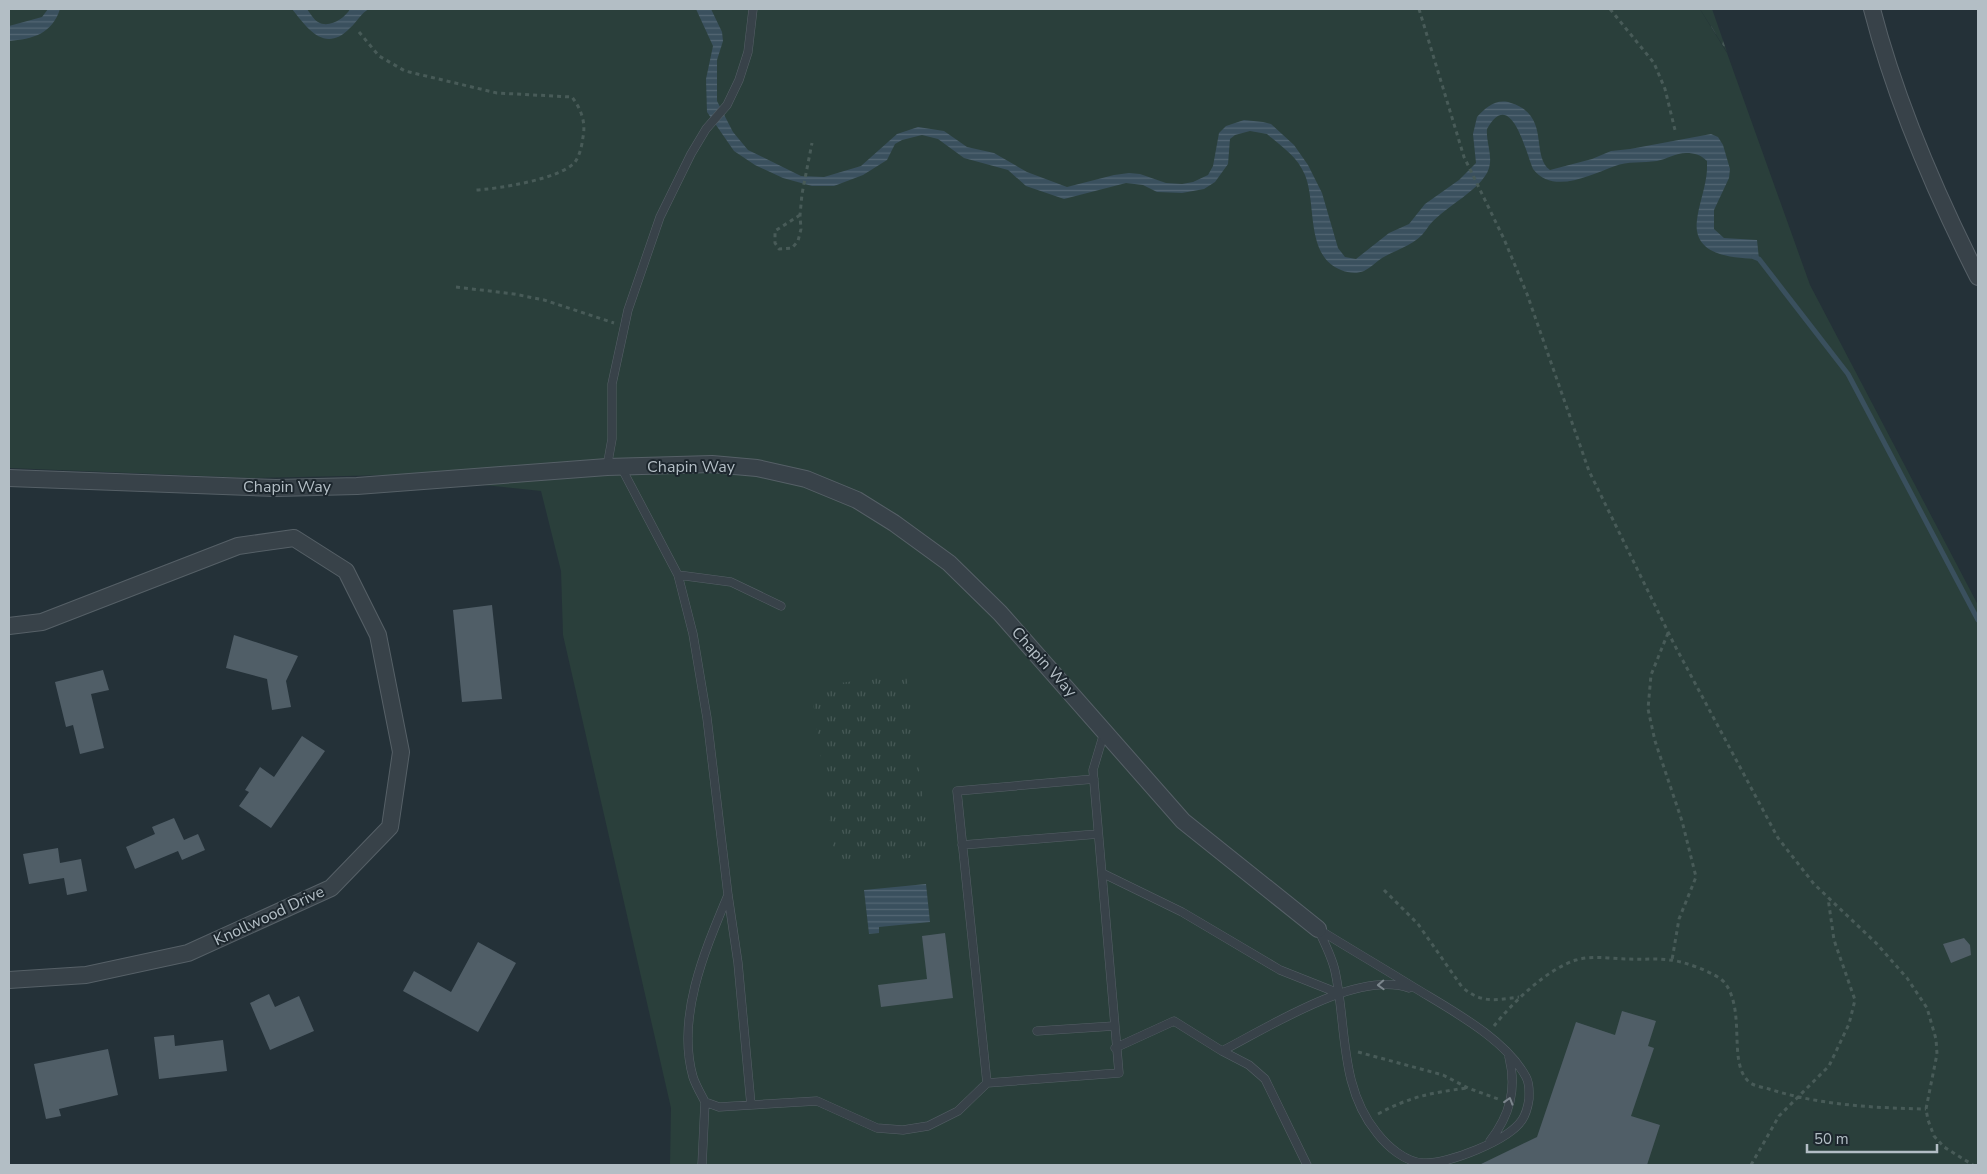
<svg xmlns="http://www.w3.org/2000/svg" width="1987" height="1174" viewBox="0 0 1987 1174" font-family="'Nunito Sans',sans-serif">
<defs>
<pattern id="forest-firs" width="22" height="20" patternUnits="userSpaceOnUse" patternTransform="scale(1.25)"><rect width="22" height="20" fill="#2a3f3b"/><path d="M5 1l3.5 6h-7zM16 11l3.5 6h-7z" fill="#465956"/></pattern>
<pattern id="park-tufts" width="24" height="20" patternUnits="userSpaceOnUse" patternTransform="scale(1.25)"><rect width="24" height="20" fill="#2a3f3b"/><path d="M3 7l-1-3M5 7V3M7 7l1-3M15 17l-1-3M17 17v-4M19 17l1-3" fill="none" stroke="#465956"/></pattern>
<pattern id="water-rules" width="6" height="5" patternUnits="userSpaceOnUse" patternTransform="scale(1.25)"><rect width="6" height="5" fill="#3a505e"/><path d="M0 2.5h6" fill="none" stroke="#546774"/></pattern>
</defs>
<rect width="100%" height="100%" fill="#243138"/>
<path fill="#2a3f3b" d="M9,9H1700L1727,53L1810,285L1978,605V1165H670L671,1108L563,635L561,571L541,491L391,475L251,478L9,468Z"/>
<path fill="url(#forest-firs)" d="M1700,9H1712L1727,52Z"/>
<path fill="url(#park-tufts)" d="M906,674L931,855L836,868L811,687Z"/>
<path fill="url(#water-rules)" d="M48,9H60C52,34 33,39 9,41V26L42,17Z
M292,9H307C310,13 314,20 318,22C329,29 345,18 350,9H369C361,13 357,22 350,28C325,54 307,28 292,9Z
M696,9H711L722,32L723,41L717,60V101L733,132L748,150L801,176L824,177L861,166L897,134L918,127L944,131L967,147L994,153L1027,172L1067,187L1114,175L1129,173L1140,174L1166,183L1182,184L1193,182L1208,175L1213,166L1219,133L1226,126L1244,120L1263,122L1271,124L1294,145L1308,165L1322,193L1338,248L1345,257L1356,259L1389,233L1409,224L1425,204L1459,180L1476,163L1473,134L1477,117C1486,107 1497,98 1511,103C1551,115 1530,155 1550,170L1592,159L1611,151L1630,149L1711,134L1718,137L1723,145L1730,169L1729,178L1714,210V229L1724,238L1757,240L1759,259C1735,258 1692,257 1697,220C1699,203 1706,187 1707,170V161C1701,155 1695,153 1686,153C1676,153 1667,159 1657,161C1643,163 1627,161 1615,166C1590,175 1553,195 1533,169C1526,153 1511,86 1487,129C1486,140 1491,151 1490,163C1488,189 1440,207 1426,230C1416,245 1397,249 1382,258C1376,262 1370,268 1364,271C1357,274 1348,273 1341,270C1305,256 1317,205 1305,175C1297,156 1282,147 1267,134L1250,131L1235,135L1230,139L1228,164L1215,182L1204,189L1182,193L1157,192L1143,185L1126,183L1064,199L1026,186L1008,170L964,158L938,139L922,135L902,140L895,144L887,160L863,175L834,186H812L783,178L755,165L734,151L707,112L706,79L713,46Z
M926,884L930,922L879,927V933L869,934L864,890Z"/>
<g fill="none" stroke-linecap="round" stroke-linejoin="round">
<path stroke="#3a505e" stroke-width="5" d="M1754,257L1759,259L1848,374L1978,620"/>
</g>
<path fill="#505e67" d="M492,605L502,699L462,702L453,610Z
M234,635L298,656L286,681L291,707L272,710L267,679L226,668Z
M103,670L109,690L91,694L104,748L80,754L73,725L66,727L55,682Z
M302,736L325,751L271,828L239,806L249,792L245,790L260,767L274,777Z
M174,818L184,840L198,834L205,850L182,860L178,851L135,869L126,847L155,834L152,827Z
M58,848L60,863L81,859L87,891L67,895L64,878L29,884L23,854Z
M945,933L953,998L881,1007L878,985L927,979L922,936Z
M1964,938L1970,945L1971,955L1951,963L1943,944Z
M478,942L516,963L478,1032L403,991L414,971L451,992Z
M269,994L275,1007L299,996L314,1031L270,1050L250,1003Z
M1622,1011L1656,1021L1648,1046L1654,1048L1631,1116L1660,1125L1647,1165H1479L1537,1137L1576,1022L1615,1035Z
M174,1035L175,1046L223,1040L227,1071L159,1079L154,1037Z
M108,1049L118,1095L59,1109L61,1116L46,1119L34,1064Z"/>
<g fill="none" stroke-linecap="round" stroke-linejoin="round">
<defs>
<path id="service" d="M607,467L612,439V384L628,310L660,217L691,154L706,129L727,105L739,80L748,52L753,9
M621,467L678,575L693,634L707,718L728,895L738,963L751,1105L719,1107L705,1102C701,1094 696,1086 693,1077C676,1017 705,950 728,895
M678,575L731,582L781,606
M962,845L1098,834
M1102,873L1182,912L1280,970L1338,993
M1318,929C1350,949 1383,968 1415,988C1451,1010 1506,1039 1526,1077C1530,1084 1529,1091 1529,1099C1528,1106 1526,1114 1522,1120C1508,1141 1448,1164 1424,1163C1406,1163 1387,1146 1377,1133C1339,1087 1347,1026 1335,971C1332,957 1324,942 1318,929Z
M1037,1031L1114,1026
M1115,1048L1174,1021L1222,1051L1249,1065L1265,1079L1307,1165
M1222,1051C1269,1027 1357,970 1409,988
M987,1083L957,791L1094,779
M751,1105L817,1101L877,1128L903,1130L928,1126L958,1111L987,1083L1119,1073L1093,770L1104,733
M1490,1141C1510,1115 1517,1089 1509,1057
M702,1165L705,1102"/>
<path id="minor" d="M1872,9C1896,102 1935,192 1978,277
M9,478L276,488L357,486L607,467L712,464L757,468L806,479L857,500L894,523L949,563L1000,613L1183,821L1318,929
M9,626L42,622L238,546L294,538L346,571L378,635L401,752L390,827L331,888L188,953L86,975L9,980"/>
</defs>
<use href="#service" stroke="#566067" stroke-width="9"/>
<use href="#minor" stroke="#566067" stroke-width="18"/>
<path stroke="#485b58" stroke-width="3" stroke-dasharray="4 4" stroke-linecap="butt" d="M1419,9L1464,157L1504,239L1527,294L1589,471L1674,644L1778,838L1814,884L1876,943L1907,978L1927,1008L1936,1039L1937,1054L1926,1109L1928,1120L1934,1136L1944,1147L1973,1165
M1610,9L1654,63L1665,89L1675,130
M359,32L379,56L405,71L497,93L572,97C581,109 586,122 583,137C582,145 580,155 575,162C561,179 497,189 476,190
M800,215L775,231V243L779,249L792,248L798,241L801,229L800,215L802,194L812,143
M456,287L514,294L544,300L614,323
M1668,633L1651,675L1648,709L1655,741L1682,821L1696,877L1679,919L1672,960
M1384,890L1418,924L1462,987C1482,1004 1495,1000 1519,997
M1494,1026C1512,1003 1547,969 1576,960C1592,955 1611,959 1628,959C1642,960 1656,958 1670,960C1683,961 1717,973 1725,983C1746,1012 1728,1061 1748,1081C1753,1086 1762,1087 1769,1089C1819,1105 1874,1108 1926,1109
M1358,1052L1443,1075L1468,1088L1498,1099
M1378,1114C1411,1096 1431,1093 1467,1088
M1751,1165L1779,1116L1829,1066L1849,1024L1855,1000L1834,940L1828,898"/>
<use href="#service" stroke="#384249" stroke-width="8"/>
<use href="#minor" stroke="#384249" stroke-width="16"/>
</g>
<defs><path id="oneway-chevron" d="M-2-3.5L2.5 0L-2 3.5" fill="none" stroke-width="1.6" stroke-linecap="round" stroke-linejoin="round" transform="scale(1.25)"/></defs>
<g stroke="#7c868d">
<use href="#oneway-chevron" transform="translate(1381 985) rotate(178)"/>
<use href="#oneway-chevron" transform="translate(1509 1101) rotate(-73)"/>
</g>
<g text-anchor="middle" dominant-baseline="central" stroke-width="4" stroke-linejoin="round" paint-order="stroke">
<g font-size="16" fill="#b3bec5" stroke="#1d272e">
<text x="691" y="467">Chapin Way</text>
<text x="287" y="487">Chapin Way</text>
<text transform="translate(1044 662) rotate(48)">Chapin Way</text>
<text transform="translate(269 916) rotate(-25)">Knollwood Drive</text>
</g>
</g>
<rect width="1987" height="1174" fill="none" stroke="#b3bec5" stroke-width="20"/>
<path d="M1807 1144v8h130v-8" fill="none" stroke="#b3bec5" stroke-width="2.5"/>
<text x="1814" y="1144" font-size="15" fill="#b3bec5" stroke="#1d272e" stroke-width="4" paint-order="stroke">50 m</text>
</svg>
